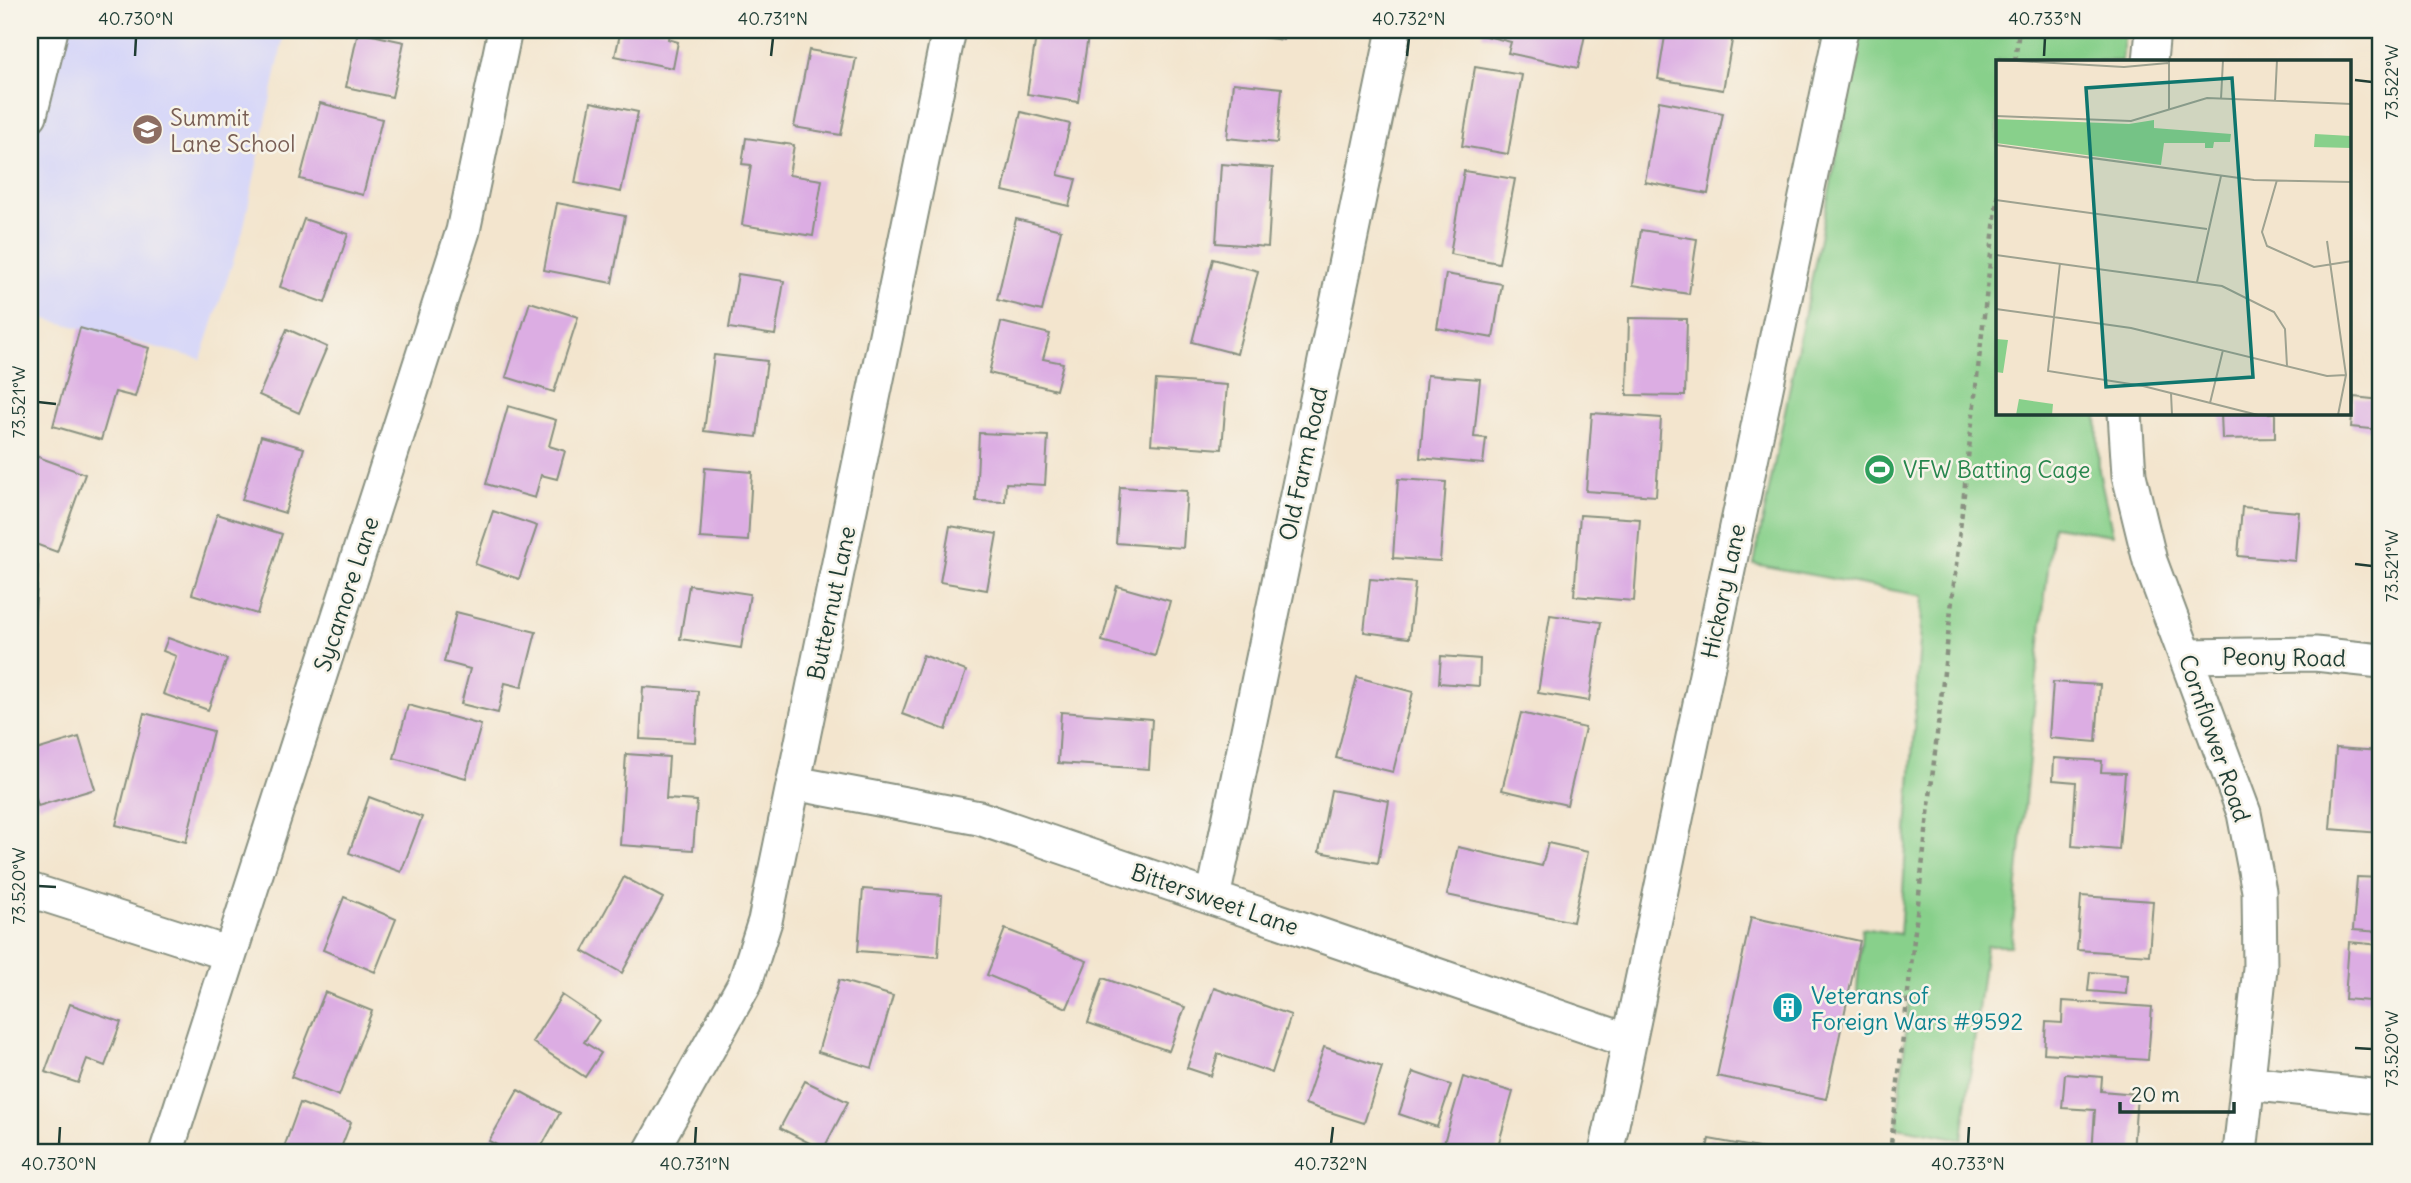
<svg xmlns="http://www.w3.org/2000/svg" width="2411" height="1183" viewBox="0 0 2411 1183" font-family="Delius,sans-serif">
<rect width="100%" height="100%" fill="#f7f3e8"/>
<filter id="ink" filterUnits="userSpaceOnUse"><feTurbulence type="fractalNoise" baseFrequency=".0143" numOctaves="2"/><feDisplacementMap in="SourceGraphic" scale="14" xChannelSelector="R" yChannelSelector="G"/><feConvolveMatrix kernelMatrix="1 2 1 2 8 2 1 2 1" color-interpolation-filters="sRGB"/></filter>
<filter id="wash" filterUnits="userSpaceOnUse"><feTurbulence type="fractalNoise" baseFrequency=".00686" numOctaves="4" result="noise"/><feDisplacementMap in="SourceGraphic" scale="28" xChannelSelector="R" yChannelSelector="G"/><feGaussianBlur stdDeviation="1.57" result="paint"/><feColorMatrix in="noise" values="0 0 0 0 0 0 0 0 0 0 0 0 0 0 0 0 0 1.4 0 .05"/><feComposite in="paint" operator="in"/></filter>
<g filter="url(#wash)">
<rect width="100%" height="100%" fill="#f3e5ce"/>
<path fill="#d7d7f8" d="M30,30H285L243,231L201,359L30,315Z"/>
<path fill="#88d08b" stroke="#548660" stroke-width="2" d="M1862,30H2125L2122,61H1998V413H2097L2099,471L2113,535L2053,526L2043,612L2011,946H1986L1962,1139L1897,1127L1909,998L1857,991L1862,928L1900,934L1923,596L1754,564Z"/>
<g id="blocks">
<path fill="#dcade3" d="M621,30H670L668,39L678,42L673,68L615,56Z
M1037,30H1089L1078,102L1027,94Z
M1238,30H1284L1283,40L1237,34Z
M1483,30H1586L1578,68L1508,53L1511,42L1482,35Z
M1666,30H1734L1723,90L1658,79Z
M358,32L404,42L392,97L346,87Z
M809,50L856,58L841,135L794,127Z
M1475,67L1522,75L1508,154L1462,146Z
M1233,83L1282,88L1277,143L1227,138Z
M1659,101L1723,113L1708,194L1645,182Z
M591,102L638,112L621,192L575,183Z
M320,103L382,119L363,195L300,179Z
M1021,112L1070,124L1058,175L1076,179L1069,206L1003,191Z
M746,138L794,145L789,175L822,180L813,236L742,225L751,165L742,164Z
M1221,164L1273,168L1268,247L1216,243Z
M1464,171L1515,179L1499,263L1450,254Z
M557,203L625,216L612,283L544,270Z
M304,219L348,234L325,303L280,287Z
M1016,219L1061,230L1042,311L997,300Z
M1641,230L1697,239L1689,294L1633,285Z
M1213,259L1258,271L1237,354L1192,342Z
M738,274L784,281L775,335L729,328Z
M1446,274L1502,284L1493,338L1437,328Z
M530,302L578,317L554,392L506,377Z
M1629,318L1687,319L1685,396L1627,395Z
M1001,322L1050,334L1043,359L1063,363L1056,390L989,373Z
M80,328L149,348L135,397L115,392L101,440L53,426Z
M287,329L327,347L299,413L259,395Z
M714,355L767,361L757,437L704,431Z
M1427,375L1480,379L1474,437L1486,438L1483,464L1420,458Z
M1156,380L1227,385L1222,449L1151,444Z
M2354,397L2381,400V430L2351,427Z
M508,406L556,420L549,446L565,451L557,479L541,475L535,498L486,484Z
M1592,413L1661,418L1656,496L1586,491Z
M2221,413H2275V438L2222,439Z
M979,433L1048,436L1045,485L1006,483L1005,502L976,501Z
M261,436L304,448L285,513L242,500Z
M30,454L85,474L57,552L30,542Z
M705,468L752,472L748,541L700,538Z
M1398,479L1446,482L1440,561L1393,558Z
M1120,487L1187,491L1183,548L1116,543Z
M2242,507L2299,512L2295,561L2238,556Z
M493,511L537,526L519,579L475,564Z
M217,514L282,534L257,614L192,594Z
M1580,515L1640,519L1634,601L1574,596Z
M950,526L997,534L987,590L940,582Z
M30,565L38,566L33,643H30Z
M1370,579L1415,583L1409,638L1364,632Z
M689,585L750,594L741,648L680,639Z
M1117,586L1170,601L1155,656L1102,641Z
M456,612L536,632L522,687L505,683L498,713L461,704L470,669L444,662Z
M1550,615L1601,622L1589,701L1538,693Z
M168,638L227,659L208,710L163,694L176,656L163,651Z
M923,655L966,671L946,730L902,714Z
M1441,656L1480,659L1479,686L1439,683Z
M1357,677L1413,692L1393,772L1336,758Z
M2053,682L2100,685L2096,742L2049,738Z
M643,687L698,691L695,742L640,739Z
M408,705L481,725L466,778L394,758Z
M1061,712L1152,719L1149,769L1058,763Z
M144,713L213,731L186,842L116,825Z
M1521,713L1585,728L1567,805L1502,790Z
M79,737L95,789L38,806L30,778V752Z
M2336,748L2381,751V833L2330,829Z
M626,754L669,757L666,799L697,801L693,850L620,845Z
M2054,758L2102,761L2101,772L2125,773L2119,850L2072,846L2076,782L2053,780Z
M1331,790L1389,801L1378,863L1319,852Z
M369,797L422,817L401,872L349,853Z
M1548,843L1588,852L1573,922L1447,895L1458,847L1542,866Z
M624,877L663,898L622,973L583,951Z
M2357,877L2381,878V932L2353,930Z
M863,889L942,895L938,957L858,951Z
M2081,896L2153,901L2149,955L2077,950Z
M344,897L396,919L375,972L323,950Z
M1751,917L1860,941L1826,1099L1717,1076Z
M1005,929L1087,961L1067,1008L987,975Z
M2349,942L2381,945V1002L2345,999Z
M2090,972L2127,975L2126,994L2088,991Z
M1103,978L1185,1007L1169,1051L1088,1023Z
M839,980L893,996L872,1068L818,1052Z
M1214,988L1291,1015L1272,1073L1218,1054L1211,1076L1187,1068Z
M325,992L372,1011L339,1096L291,1077Z
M562,995L599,1020L584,1042L601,1053L585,1077L532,1042Z
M2063,1001L2152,1007L2148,1060L2044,1053L2046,1022L2062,1023Z
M70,1004L121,1022L105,1066L87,1059L78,1083L45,1072Z
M1324,1047L1382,1067L1364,1123L1305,1104Z
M1413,1072L1451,1085L1437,1127L1399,1114Z
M2065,1074L2102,1077L2101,1091L2137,1094L2133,1153H2092L2095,1110L2062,1108Z
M1463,1077L1513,1092L1496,1153L1487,1151V1153H1441Z
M805,1081L848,1102L823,1150L780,1128Z
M518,1090L560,1113L538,1153H512L489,1141Z
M300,1103L351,1122L339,1153H282Z
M1709,1139L1781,1152V1153H1706Z"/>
</g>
</g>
<g filter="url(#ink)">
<use href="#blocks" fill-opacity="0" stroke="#899181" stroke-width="2"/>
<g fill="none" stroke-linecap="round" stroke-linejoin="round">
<defs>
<path id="minor" d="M2150,61L2153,30
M30,115L51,30
M2125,413L2129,475L2150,561L2244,813L2259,891L2260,968L2240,1153
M2187,656L2315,654L2381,661
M794,783L979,818L1629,1041
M30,890L230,954
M1213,898L1394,30
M2248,1083L2381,1097
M166,1153L463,231L505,30
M650,1153L745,983L765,921L949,30
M1606,1153L1841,30"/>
</defs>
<use href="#minor" stroke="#899181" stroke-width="37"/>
<path stroke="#899181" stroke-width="4.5" stroke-dasharray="5 5" stroke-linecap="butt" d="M2015,61L2019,30
M1890,1153L1998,191"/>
<use href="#minor" stroke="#fff" stroke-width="33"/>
</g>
</g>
<path fill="none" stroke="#1f3d34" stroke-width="2.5" d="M135,56L136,38M771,56L773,38M1407,56L1409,38M2044,56L2045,38M2355,80L2372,82M38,402L56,404M2355,564L2372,566M38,886L56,887M2355,1048L2372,1049M59,1144L60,1127M695,1144L696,1127M1331,1144L1333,1127M1968,1144L1969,1127"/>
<defs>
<symbol id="school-disc" viewBox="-11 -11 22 22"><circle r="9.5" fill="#8d6e63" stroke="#f7f3e8"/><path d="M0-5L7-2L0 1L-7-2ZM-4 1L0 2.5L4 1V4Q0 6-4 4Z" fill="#fff"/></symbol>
<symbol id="stadium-disc" viewBox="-11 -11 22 22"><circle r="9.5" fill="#2e9e5b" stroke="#f7f3e8"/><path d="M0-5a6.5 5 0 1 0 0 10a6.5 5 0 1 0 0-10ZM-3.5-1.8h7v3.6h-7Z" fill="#fff"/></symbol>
<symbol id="building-disc" viewBox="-11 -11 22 22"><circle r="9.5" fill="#0f9aa8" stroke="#f7f3e8"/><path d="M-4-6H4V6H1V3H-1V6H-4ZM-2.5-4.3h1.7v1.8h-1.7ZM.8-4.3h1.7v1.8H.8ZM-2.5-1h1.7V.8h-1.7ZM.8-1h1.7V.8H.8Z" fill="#fff"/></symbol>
</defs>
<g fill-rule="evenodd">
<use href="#school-disc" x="130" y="112" width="35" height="35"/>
<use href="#stadium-disc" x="1862" y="452" width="35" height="35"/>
<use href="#building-disc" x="1770" y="990" width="35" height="35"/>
</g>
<g text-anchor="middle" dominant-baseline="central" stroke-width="5" stroke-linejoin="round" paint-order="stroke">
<g font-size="23" fill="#785e54" stroke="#f7f3e8" text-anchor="start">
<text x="170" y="117">Summit<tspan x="170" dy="26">Lane School</tspan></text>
</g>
<g font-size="23" fill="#1f3d34" stroke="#f7f3e8">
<text transform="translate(1303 464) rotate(-78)">Old Farm Road</text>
<text transform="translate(1723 591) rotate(-78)">Hickory Lane</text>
<text transform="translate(346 594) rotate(-72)">Sycamore Lane</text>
<text transform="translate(831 603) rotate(-78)">Butternut Lane</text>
<text transform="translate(2284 657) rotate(1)">Peony Road</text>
<text transform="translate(2215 738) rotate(71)">Cornflower Road</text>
<text transform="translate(1215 899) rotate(19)">Bittersweet Lane</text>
</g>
<g font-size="23" fill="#27864d" stroke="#f7f3e8" text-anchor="start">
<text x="1903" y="469">VFW Batting Cage</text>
</g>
<g font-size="23" fill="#0d838f" stroke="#f7f3e8" text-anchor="start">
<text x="1811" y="995">Veterans of<tspan x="1811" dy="26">Foreign Wars #9592</tspan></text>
</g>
</g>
<g transform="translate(1996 60)">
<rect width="355" height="355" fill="#f3e5ce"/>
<path d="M0,59L133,64L158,60V68L235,74L234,82H218L217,88H209V83H168L165,105L0,83ZM319,74L355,76V88L318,87ZM0,279L12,280L7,313L0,312ZM23,339L57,344L56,355H20Z" fill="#88d08b"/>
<path fill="none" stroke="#9ea290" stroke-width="2" d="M4,0L128,7L172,3M173,1V50M225,39L227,0M279,41L281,0M0,56L135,61L211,38L356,44M0,85L258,120L356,122M281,120L266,172L271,186L318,207L356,201M0,140L211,169M331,181L350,315L342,355M0,195L226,226L278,252L289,269L291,306M64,203L52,311L147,326L262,355M201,222L225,116M0,249L135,268L331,316L350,315M175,333L176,355M214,343L227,290"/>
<path fill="#0f766e" fill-opacity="0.15" stroke="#0f766e" stroke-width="3.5" d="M236,18L257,317L110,327L90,28Z"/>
<rect width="355" height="355" fill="none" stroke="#1f3d34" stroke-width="3.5"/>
</g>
<rect width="2411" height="1183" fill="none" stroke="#f7f3e8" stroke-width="77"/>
<path d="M2120 1102v10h114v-10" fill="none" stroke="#1f3d34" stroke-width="3.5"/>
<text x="2131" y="1102" font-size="21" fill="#1f3d34" stroke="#f7f3e8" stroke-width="5" paint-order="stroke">20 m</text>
<rect x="38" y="38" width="2334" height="1106" fill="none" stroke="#1f3d34" stroke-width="2.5"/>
<g font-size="18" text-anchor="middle" fill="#1f3d34">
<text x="136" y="25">40.730°N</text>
<text x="773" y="25">40.731°N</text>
<text x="1409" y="25">40.732°N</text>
<text x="2045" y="25">40.733°N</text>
<text transform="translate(2392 82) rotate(-90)" y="6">73.522°W</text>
<text transform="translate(19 402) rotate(-90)" y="6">73.521°W</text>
<text transform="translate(2392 566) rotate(-90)" y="6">73.521°W</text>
<text transform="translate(19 886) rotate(-90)" y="6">73.520°W</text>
<text transform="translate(2392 1049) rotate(-90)" y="6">73.520°W</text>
<text x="59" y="1170">40.730°N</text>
<text x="695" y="1170">40.731°N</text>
<text x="1331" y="1170">40.732°N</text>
<text x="1968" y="1170">40.733°N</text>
</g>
</svg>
